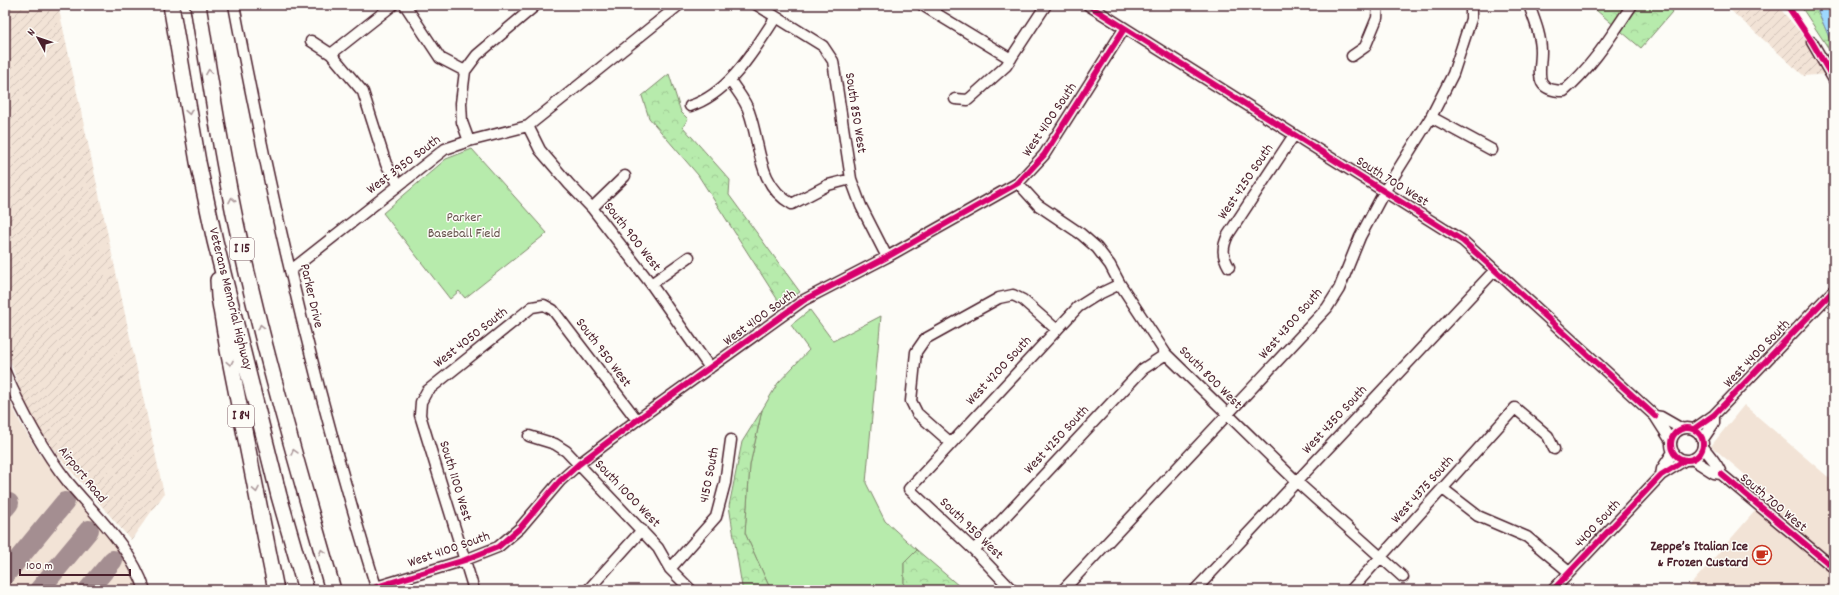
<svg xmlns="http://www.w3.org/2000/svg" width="1839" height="595" viewBox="0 0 1839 595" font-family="Dekko,sans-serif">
<defs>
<pattern id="industrial-furrows" width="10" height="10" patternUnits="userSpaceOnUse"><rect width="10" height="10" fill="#f2e3d6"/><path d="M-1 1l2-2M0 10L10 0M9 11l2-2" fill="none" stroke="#d1c2b8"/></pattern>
<pattern id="forest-crowns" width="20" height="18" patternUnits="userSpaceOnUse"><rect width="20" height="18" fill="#b7ebac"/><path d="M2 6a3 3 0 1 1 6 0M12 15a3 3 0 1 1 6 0" fill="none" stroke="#9fc994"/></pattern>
</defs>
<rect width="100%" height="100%" fill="#fdfcf7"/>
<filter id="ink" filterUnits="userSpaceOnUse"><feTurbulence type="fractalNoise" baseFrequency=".025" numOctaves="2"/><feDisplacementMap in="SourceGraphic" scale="8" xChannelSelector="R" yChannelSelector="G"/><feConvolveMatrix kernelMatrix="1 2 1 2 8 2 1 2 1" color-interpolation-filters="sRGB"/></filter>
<g filter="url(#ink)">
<path fill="#f2e3d6" d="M5,391L21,424L40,455L116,545L129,566L140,590H5Z
M1744,405L1834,482V590H1686L1769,495L1711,446Z"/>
<path fill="url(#industrial-furrows)" d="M5,5H58L164,494L131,540L59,457L34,421L21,393L5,346Z
M1730,5H1777L1806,39L1828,74L1804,76L1728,8Z"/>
<path fill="#b7ebac" stroke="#80856c" d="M472,149L547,233L465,298L459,291L450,299L383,213L446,159Z
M810,310L833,341L881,316L866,483L885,521L917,550L904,563V587L900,590H774L768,584L745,533L750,465L762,410L778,383L809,350L791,325Z"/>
<path fill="url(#forest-crowns)" stroke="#80856c" d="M1590,5H1678L1641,48Z
M1800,5H1815L1818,11L1834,49V61L1827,46Z
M669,74L681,112L688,119L683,127L730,180L729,195L800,292L781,305L698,175L649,118L642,96Z
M762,410L750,465L745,533L768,584L774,590H744L742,587L729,506L742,442Z
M917,550L959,586L952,590H900L904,587V563Z"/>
<path fill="#9dd8fe" stroke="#7c8eaa" d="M1815,5H1834V49L1818,11Z"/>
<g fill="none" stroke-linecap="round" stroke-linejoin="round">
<path stroke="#a48e91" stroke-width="20" d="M5,508L9,503
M5,575L65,502
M39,590L89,530
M88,590L113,560"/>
<defs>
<path id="minor" d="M234,5C271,202 317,398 377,590
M405,5L440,58L465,71L461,103L462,122L469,141
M757,5L823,46L833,61L851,179L861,206L887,257
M922,5L1011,59
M1088,5L1463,241L1655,416L1671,441
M1529,5C1534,19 1541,35 1541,51C1541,72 1532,91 1564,91C1592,67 1611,36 1632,5
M311,41L331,54L363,92L386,164L399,185
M1812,42L1834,80
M331,54L393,5
M1352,56L1365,47L1377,18L1378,5
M465,71L477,55L536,5
M730,80C736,90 746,101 749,112C761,145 757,185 792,204L828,185L851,179
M955,99L968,100L1006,66L1046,5
M690,106C730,93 754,50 776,17
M1431,117L1492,150
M528,126L540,150L569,184L592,208L651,284L710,368
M1018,183L1038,205L1081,234L1097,248L1110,265L1120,284L1166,354L1297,482L1403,577
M592,208L625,176
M1229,267C1222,255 1222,248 1228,235L1294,135
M290,271L445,149L469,141L528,126L679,5
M651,284L689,257
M5,372C22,412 41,448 68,482C96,516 131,547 145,590
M1655,416L1661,417L1682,429
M1671 444a16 16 0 1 1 32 0a16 16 0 1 1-32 0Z
M1694,429L1714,415L1834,290
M529,436L555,444L566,451L658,548L670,569L691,590
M1703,439L1714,423V415
M951,443L917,413L911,401L916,352L925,339L999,298L1013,295L1023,300L1057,330
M1703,447C1709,455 1719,465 1721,474
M1692,459L1714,473L1721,474L1834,568
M1661,475L1662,469L1673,452
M1443,489L1478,516L1527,537L1569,572
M974,550L1143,369L1166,354
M670,569L716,517L725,483L731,440
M376,587L465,560L498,547L520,528L560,481L579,464L637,420L804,300L887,257L1018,183L1044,155L1124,29
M474,590L420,415L421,402L427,391L532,307L544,305L553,310L637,420
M588,590L642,530
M1012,590L974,550L909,489L1078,307L1097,295L1120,284
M1063,590L1327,308L1339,289L1360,237L1384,192L1431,117L1453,74L1471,19V5
M1195,590L1495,270
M1351,590L1515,408L1548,436L1554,449
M1553,590L1661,475L1685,460"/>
<path id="highway" d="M171,5L198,162L215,241L279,496L306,590
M198,5C210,79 221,154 237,228C263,350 299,470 333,590
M218,280L219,297L228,350L276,590"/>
</defs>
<use href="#minor" stroke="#4a1f2b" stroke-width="13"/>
<use href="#highway" stroke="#4a1f2b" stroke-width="18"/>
<use href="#minor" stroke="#fdfcf7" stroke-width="10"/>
<use href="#highway" stroke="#fdfcf7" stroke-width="15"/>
<defs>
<path id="cycleway" d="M1088,5L1463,241L1655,416
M1787,5L1812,42L1834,80
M1671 444a16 16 0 1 1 32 0a16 16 0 1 1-32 0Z
M1694,429L1714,415L1834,290
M1721,474L1834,568
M376,587L465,560L498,547L520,528L560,481L579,464L637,420L804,300L887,257L1018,183L1044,155L1124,29
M1553,590L1661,475L1685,460"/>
</defs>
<use href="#cycleway" stroke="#fdfcf7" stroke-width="8"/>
<use href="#cycleway" stroke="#d6006c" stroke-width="6"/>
</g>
<defs><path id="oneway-chevron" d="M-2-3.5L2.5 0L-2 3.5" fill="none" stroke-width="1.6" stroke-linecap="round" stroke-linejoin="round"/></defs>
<g stroke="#ac999b">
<use href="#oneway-chevron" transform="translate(209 72) rotate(-99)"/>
<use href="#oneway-chevron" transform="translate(189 112) rotate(80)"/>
<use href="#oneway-chevron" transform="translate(232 200) rotate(-101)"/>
<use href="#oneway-chevron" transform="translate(261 327) rotate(-104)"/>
<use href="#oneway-chevron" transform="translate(230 363) rotate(79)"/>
<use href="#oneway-chevron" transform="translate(294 452) rotate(-106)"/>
<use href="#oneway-chevron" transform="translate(256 490) rotate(79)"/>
<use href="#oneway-chevron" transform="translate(322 552) rotate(-106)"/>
</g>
</g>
<defs>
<symbol id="cafe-ring" viewBox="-11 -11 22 22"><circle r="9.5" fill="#fdfcf7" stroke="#c8321e" stroke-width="1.5"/><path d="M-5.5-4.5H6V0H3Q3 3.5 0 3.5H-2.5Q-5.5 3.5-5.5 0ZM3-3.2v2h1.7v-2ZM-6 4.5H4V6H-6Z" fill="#c8321e"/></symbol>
</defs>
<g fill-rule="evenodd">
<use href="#cafe-ring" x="1751" y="544" width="22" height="22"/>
</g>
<g text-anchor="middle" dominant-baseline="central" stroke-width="3" stroke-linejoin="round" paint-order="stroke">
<g fill="#fdfcf7" stroke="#806168" stroke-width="1">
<rect x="230" y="238" width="24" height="22" rx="3"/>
<rect x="228" y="405" width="26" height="22" rx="3"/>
</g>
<g font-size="13" font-weight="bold" fill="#4a1f2b">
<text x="242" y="249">I 15</text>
<text x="241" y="416">I 84</text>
</g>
<g font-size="14" fill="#4a1f2b" stroke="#fdfcf7">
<text transform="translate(855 113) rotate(81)">South 850 West</text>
<text transform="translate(1050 120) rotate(-56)">West 4100 South</text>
<text transform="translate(404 165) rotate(-37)">West 3950 South</text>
<text transform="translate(1246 182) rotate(-56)">West 4250 South</text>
<text transform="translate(1392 182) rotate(32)">South 700 West</text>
<text transform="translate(632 237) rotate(52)">South 900 West</text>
<text transform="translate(311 296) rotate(77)">Parker Drive</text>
<text transform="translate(230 299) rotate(76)">Veterans Memorial Highway</text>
<text transform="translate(760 318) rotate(-36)">West 4100 South</text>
<text transform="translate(1291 324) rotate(-49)">West 4300 South</text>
<text transform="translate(471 338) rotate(-38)">West 4050 South</text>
<text transform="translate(603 353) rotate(53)">South 950 West</text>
<text transform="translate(1757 354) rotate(-46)">West 4400 South</text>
<text transform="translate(999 371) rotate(-47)">West 4200 South</text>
<text transform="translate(1210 378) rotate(45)">South 800 West</text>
<text transform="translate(1335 420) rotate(-47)">West 4350 South</text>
<text transform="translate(1057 440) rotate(-47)">West 4250 South</text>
<text transform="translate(82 475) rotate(51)">Airport Road</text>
<text transform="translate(710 475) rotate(-79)">4150 South</text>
<text transform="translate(455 481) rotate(73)">South 1100 West</text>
<text transform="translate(1423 490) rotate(-48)">West 4375 South</text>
<text transform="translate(627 494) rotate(46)">South 1000 West</text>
<text transform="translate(1773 503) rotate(40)">South 700 West</text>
<text transform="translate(1598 524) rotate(-47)">4400 South</text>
<text transform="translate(971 529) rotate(44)">South 950 West</text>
<text transform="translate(449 550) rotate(-19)">West 4100 South</text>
</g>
<g font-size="14" fill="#65524b" stroke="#fdfcf7">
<text x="464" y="218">Parker<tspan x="464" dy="16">Baseball Field</tspan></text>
</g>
<g font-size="14" font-weight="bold" fill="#4a1f2b" stroke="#fdfcf7" text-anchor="end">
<text x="1748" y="547">Zeppe’s Italian Ice<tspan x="1748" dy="16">&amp; Frozen Custard</tspan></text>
</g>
</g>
<rect width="1839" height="595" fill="none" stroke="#fdfcf7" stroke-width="20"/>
<rect x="10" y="10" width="1819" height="575" fill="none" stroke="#4a1f2b" stroke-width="1.5" filter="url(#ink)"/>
<g transform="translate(38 38) rotate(310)" stroke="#fdfcf7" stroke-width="3" paint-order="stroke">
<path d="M0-3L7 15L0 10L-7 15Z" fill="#4a1f2b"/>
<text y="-6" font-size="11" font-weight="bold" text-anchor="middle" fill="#4a1f2b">N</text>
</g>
<path d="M20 569v6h110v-6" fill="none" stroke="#4a1f2b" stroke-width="2"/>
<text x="26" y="569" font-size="12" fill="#4a1f2b" stroke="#fdfcf7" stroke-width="3" paint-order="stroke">100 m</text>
</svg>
